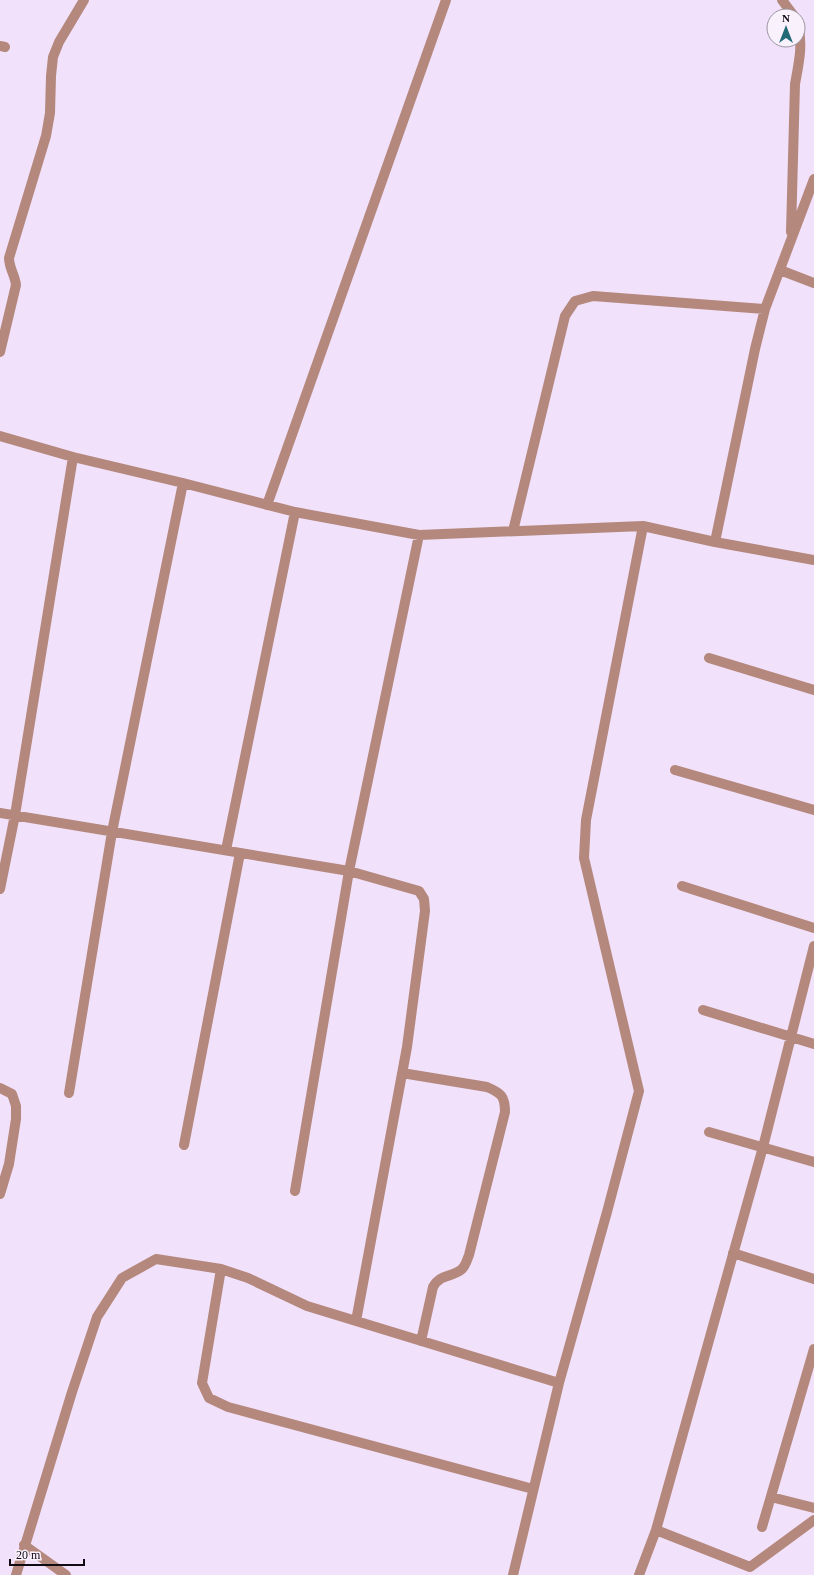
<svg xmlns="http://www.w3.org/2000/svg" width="814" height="1575" viewBox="0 0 814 1575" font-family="'Times New Roman',serif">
<rect width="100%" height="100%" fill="#f2e1fb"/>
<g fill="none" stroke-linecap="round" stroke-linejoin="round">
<path stroke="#b4887d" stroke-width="10" d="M782,0L794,16
M0,46L5,47
M791,232L795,84C799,62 803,46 798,24
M780,270L814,283
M0,352L16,285C15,275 9,268 9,258L46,136L50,113L51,76L53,57L59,42L84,0
M0,436L73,457L183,483L295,512L419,535L643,526L715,542L814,560
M267,505L446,0
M513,531L565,316L575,301L593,296L765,309
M715,542L755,349L765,309L814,179
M709,658L814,690
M675,770L814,810
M0,813L349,871L419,891L424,899L425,911L407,1047L356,1321
M226,850L295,512
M682,886L814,928
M0,889L15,815L73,457
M703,1010L814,1044
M402,1073L487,1087C501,1093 505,1096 505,1112L469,1255C467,1260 466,1265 462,1269C452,1278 441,1273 433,1287L421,1341
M0,1088L12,1094L16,1106V1119L9,1164L0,1194
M69,1093L112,832L183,483
M709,1132L814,1162
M184,1145L240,853
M295,1191L349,871L419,535
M733,1253L814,1279
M221,1269L202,1383L209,1398L228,1407L533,1489
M771,1497L814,1508
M762,1527L814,1349
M656,1530L750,1567L814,1520
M24,1545L66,1575
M16,1575L72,1392L97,1317L122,1278L156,1259L221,1269L248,1278L307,1306L559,1383
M513,1575L559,1383L607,1212L639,1091L584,858L586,820L643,526
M639,1575L656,1530L763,1147L814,946"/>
</g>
<g transform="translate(786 28)"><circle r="19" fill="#f9f2fd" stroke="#9c959f"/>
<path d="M0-3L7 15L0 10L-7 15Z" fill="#236a78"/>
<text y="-6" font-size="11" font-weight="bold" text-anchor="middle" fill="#100a13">N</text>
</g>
<path d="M10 1559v6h74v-6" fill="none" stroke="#100a13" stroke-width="2"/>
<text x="16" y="1559" font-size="12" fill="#100a13" stroke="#f9f2fd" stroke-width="3" paint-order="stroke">20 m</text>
</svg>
